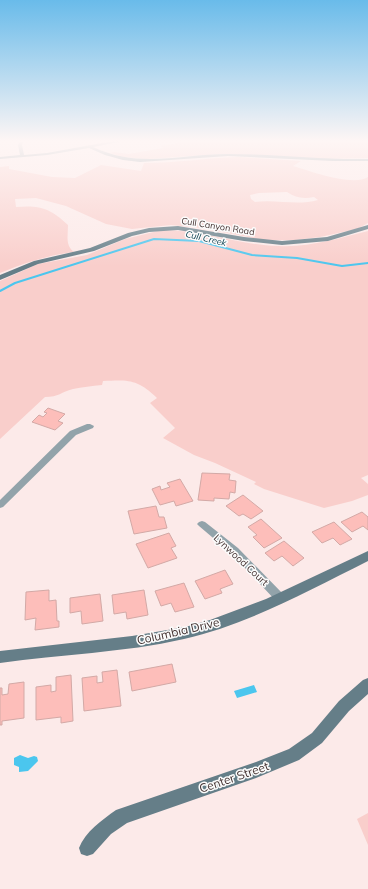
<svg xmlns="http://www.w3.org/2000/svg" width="368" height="889" viewBox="0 0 368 889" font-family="Mulish,sans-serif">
<rect width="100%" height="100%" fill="#fceae9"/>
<path fill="#f9cecb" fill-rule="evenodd" d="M189,141H368V158L311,159L219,154L147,159L122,157L110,153L114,152L129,154L163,148L161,146Z
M239,157L301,161L293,166C310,171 353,187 368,177V223L357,229L320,237L295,240H263L202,228L171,225L132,229L106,224L66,206L36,198L15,199L16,207C40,205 50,208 68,225C68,236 65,245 74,252C48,255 25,263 0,273V167L9,166V169L52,177L75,178L101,165L141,171L144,163C176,163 207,158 239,157ZM287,192C296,198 303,199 314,197L318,200C297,206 276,199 255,202L251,199L250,195L259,193Z
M162,230C201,230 239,245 278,246C308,248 339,238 368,231V475L361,478L368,484V495L352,501L324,508L264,489L254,484L256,482L215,463L194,455L163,438L175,428L150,403L157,398C137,379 129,380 103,381L102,385C92,386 82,387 73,389C61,392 59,397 45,397L0,439V281L38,264L87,255L125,239Z
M368,813V845L357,819Z"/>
<path fill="#4bc6ee" d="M254,685L257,692L237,698L234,691Z
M20,755L28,758L34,756L37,757L38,761L28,771L19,772V767L14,765V758Z"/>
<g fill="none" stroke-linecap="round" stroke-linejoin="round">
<path stroke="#4bc6ee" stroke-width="2" d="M0,291L15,283L154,239L199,241L252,255L297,258L342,266L368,263"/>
</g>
<path fill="#fdbeba" stroke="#d3a9a6" d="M48,408L65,414L58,421L63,423L55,430L32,422L39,415L43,417L47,413L44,412Z
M202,473L230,474L229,480L236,481L235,493L230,492L229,499L214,498V501L198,500Z
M180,479L193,501L176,506L174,501L160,505L152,489L160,486L161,490L170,487L167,483Z
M243,495L263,511L251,519L243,514L239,516L226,506Z
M156,506L159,517H164L167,528L134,534L128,511Z
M362,512L368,517V530L363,526L352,532L341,522Z
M261,519L282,538L264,548L253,537L257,535L248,527Z
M334,522L352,539L340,545L333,538L322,543L312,532Z
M169,533L176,546L171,548L177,558L148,568L136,544Z
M284,541L304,558L293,566L282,556L274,561L265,553Z
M225,570L233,584L220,589L222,593L205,599L195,581Z
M184,583L194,607L175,612L171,603L161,606L155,591Z
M49,590V601L56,600L57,621H59V627L35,630L36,618L25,620L26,592Z
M144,590L148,615L127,619L126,612L114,614L112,595Z
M100,594L103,621L82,624L81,611L70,613V598Z
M172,664L176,682L132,691L129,672Z
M117,670L121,706L84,711L82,678L97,676V683L103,682L102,672Z
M71,675L73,721L61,723V717L36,720V687L51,685V692L56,691V677Z
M24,682V718L2,721V725H0V688H2V695L8,694L9,684Z"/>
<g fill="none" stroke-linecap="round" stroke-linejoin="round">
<path fill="#92a3aa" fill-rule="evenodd" d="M20,141L23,142L22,145L24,155L47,153L113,141H124L93,147C140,169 180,154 228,154C275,154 321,160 368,159V161H333L228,156L140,162L123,160L105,155L89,148L47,155L0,159V157L20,155L18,145Z
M87,424H90L94,426L93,428L76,435L3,507L0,508V500L70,431Z
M202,521L205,522L238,548L284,595L285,598L284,601L280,602L276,601L232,554L199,526L197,524L199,522Z"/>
<path fill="#657e88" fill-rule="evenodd" d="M368,225V229L328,241L282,245L244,241L178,230L149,232L132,236L94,251L38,264L0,280V275L34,261L90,248L128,233L149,228L178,226L244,237L282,241L327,237Z
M368,551V561C308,591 249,624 184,639C123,653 61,654 0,663V651L132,636L185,627L210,620L266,599Z
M368,678V694L349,711L322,743L299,760L256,778L127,823L111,834L93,854L87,856L81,854L79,848C85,832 102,820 116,810L256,762L289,749L312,733L339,701L363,680Z"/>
</g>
<linearGradient id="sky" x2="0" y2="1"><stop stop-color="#69bbea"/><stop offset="0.53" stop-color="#fef6f5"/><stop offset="1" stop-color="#fef6f5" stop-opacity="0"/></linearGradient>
<rect width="368" height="266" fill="url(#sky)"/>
<g text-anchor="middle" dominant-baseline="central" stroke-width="3" stroke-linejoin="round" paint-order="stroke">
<g font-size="9" fill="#453433" stroke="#fcfcfc">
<text transform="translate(218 226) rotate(9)">Cull Canyon Road</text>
</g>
<g font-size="9" font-style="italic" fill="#003848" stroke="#fcfcfc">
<text transform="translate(206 238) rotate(13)">Cull Creek</text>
</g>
<g font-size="10" fill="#453433" stroke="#fcfcfc">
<text transform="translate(241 560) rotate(43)">Lynwood Court</text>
</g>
<g font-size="12" fill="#453433" stroke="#fcfcfc">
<text transform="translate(178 631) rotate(-13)">Columbia Drive</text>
<text transform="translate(234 777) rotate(-19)">Center Street</text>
</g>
</g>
</svg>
